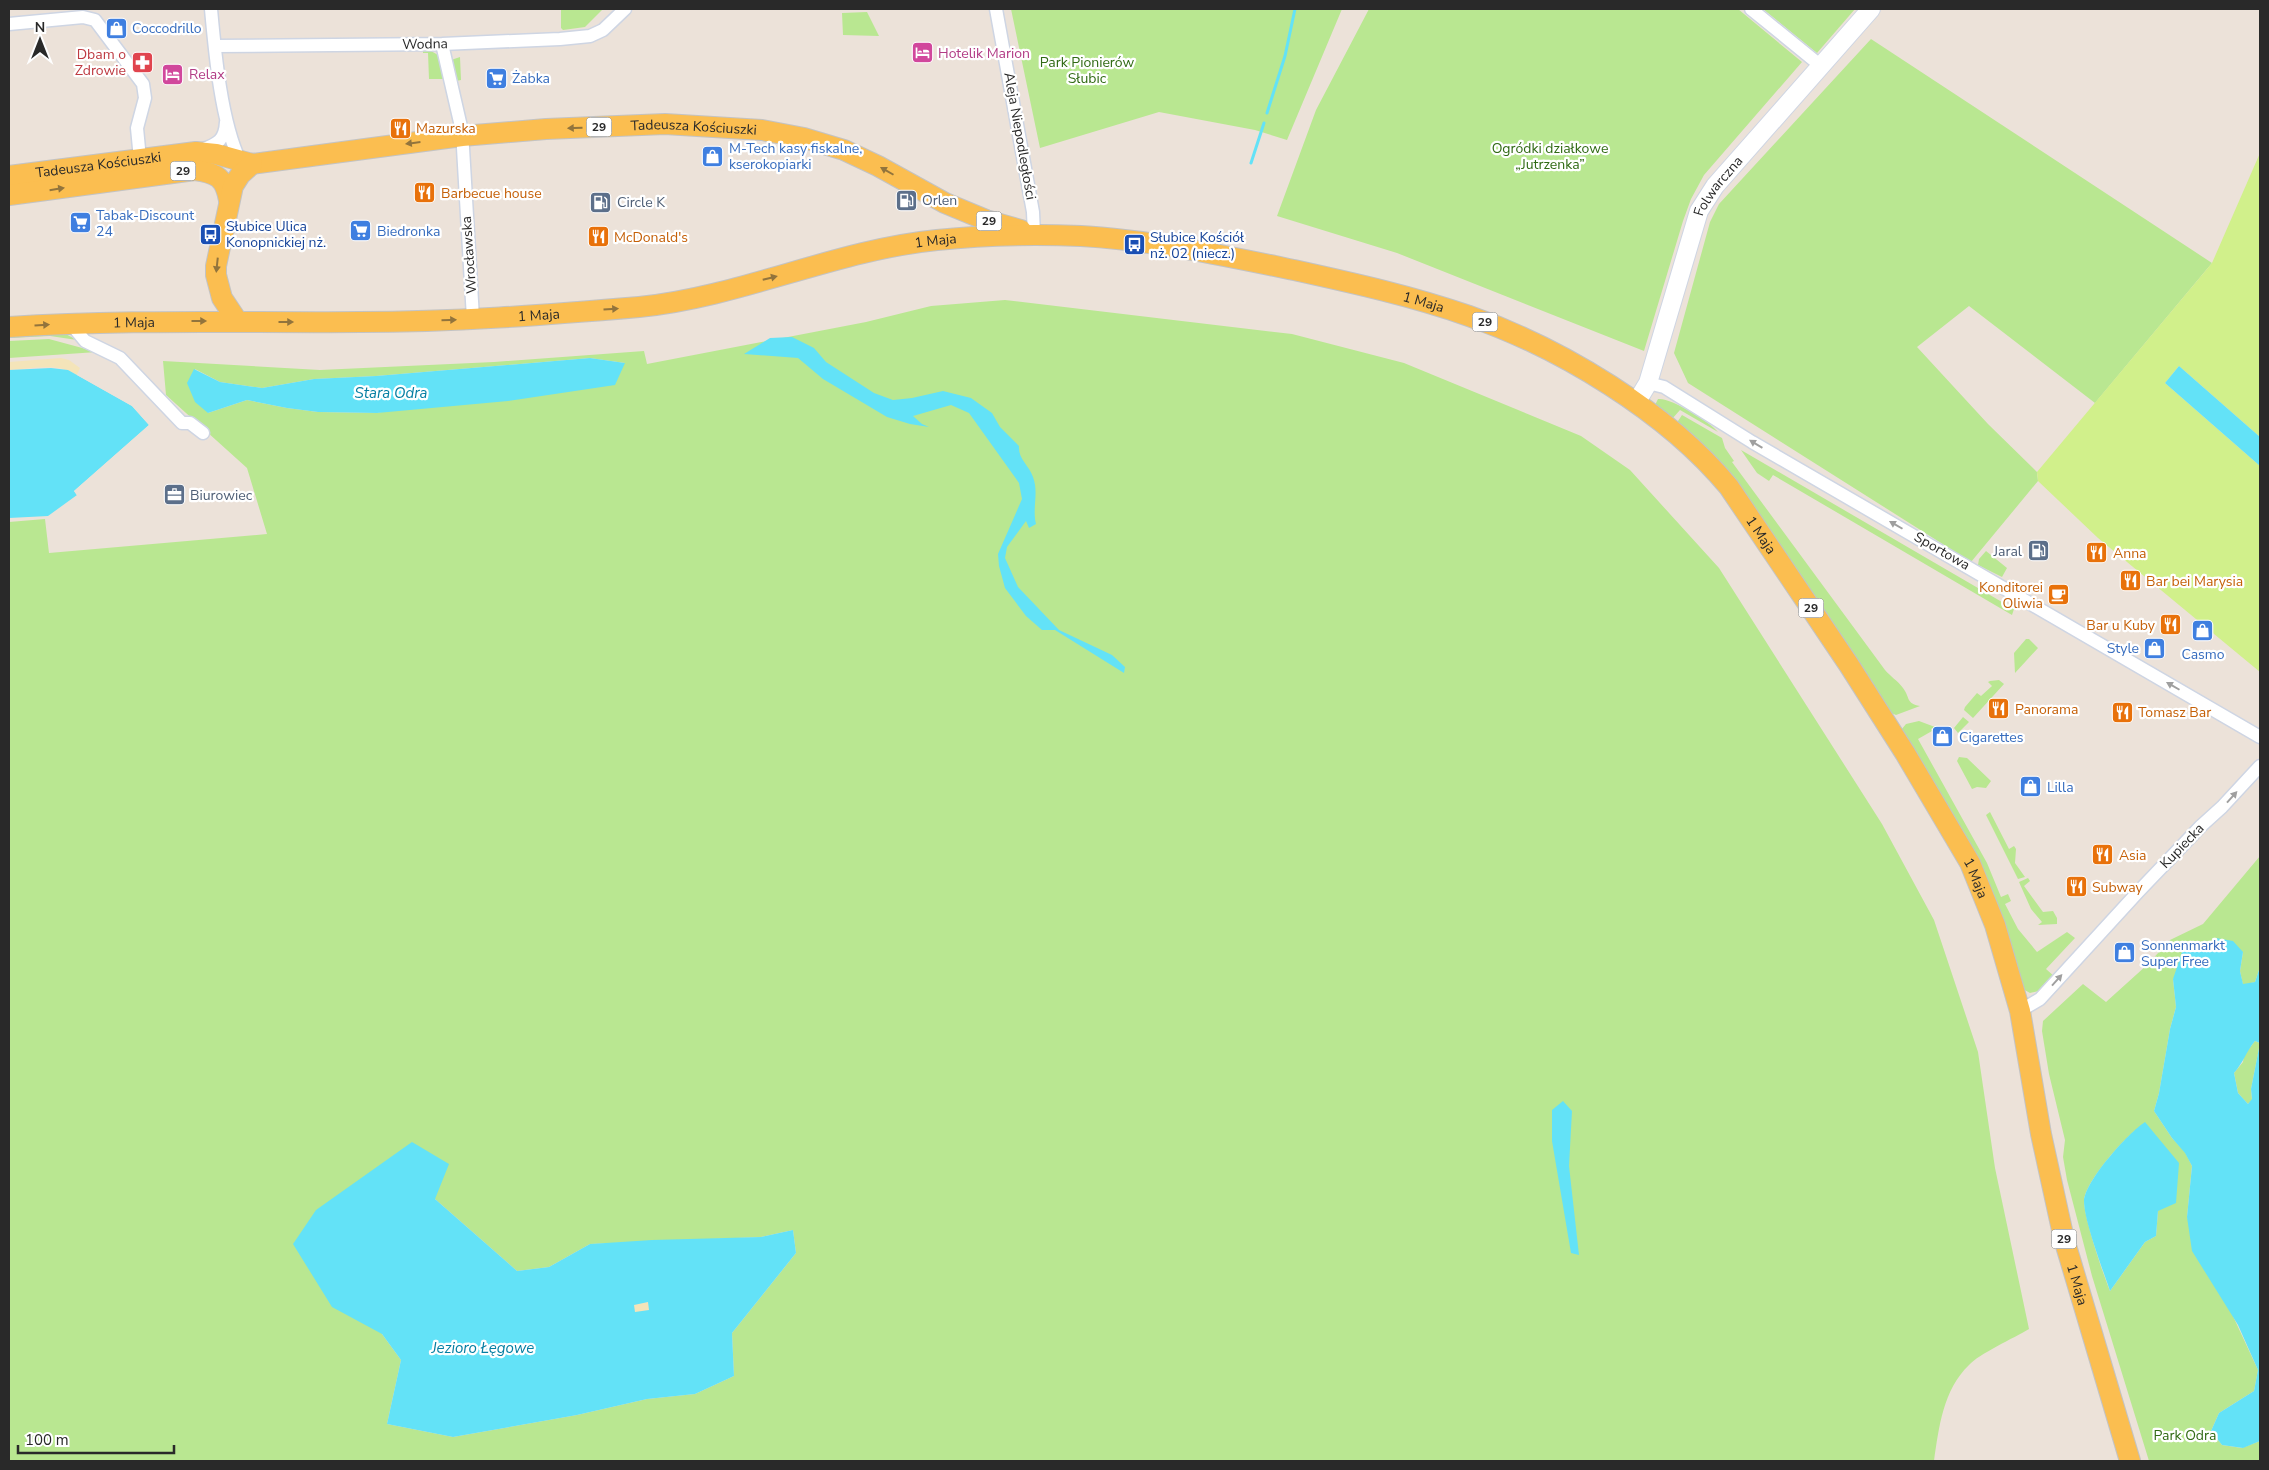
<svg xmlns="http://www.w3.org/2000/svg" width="2269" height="1470" viewBox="0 0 2269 1470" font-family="'Nunito Sans',sans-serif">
<rect width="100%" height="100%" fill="#ece2d9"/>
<path fill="#b9e791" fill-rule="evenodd" d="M561,9H603L585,27L563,30L561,28Z
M1011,9H1342L1287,140L1255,130L1159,112L1040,148Z
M1369,9H1738L1802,62L1704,175L1691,199L1683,221L1644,351L1397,253L1277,216L1316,110Z
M1763,9H1855L1817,53Z
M867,12L879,36L843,35L842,13Z
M1871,39L2212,263L2095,403L1969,306L1917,347L1988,424L2037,472L2038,481L1971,562L1688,383L1674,353L1710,222L1719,204Z
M423,51H431L438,55L445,79H429L428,53H423Z
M460,57L461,80L456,81L451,60Z
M1005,300L1292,334L1404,363L1581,436L1630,470L1719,568L1882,824L1934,920L1978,1052L1995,1168L2029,1329C2014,1338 1979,1354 1969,1365C1943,1390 1939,1427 1934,1461H9V522L45,519L49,553L267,534L247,468L166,395L163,361L320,370L494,362L644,351L647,364L866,322L931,306ZM590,358L625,363L377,413L318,412L287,408L247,400L208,413L195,369L220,382L262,388L314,379L376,376ZM412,1142L435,1199L517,1271L549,1267L590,1244L761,1237L793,1230L796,1253L732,1333L734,1376L695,1394L647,1399L577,1415L453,1437L387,1424L401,1360L382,1334Z
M60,331L77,340L50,336L9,338V333Z
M49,339L97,352L9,358V341Z
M1658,399C1670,397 1711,422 1718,432L1680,410L1672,419L1655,405Z
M1682,415L1722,438L1725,448L1734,461L1732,462L1885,670C1890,676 1898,681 1903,688C1910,697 1906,704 1920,706L1896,715L1889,712L1676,424Z
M1741,450L2014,609L2012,615L1773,475L1769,481L1757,473Z
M1986,551L2007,568L2002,577L1978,565L1979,559Z
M2026,639H2029L2038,648L2015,673L2014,653Z
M1999,680L2004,684L1973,718L1964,710L1965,707L1977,693L1981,696L1992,686L1988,682L1990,681Z
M1963,717L1969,722L1958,733L1954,728Z
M1919,721L1935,727L1931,729L1932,731L1918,739L1987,863L2001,897L2008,894L2011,901L2005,904L2018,929L2037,952L2067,932L2075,938L2046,969L2055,977L2039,991L2030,993L2023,989L1901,730L1906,724Z
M1959,757L1967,758L1991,781L1986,788L1977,787L1972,789L1957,761Z
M1990,812L2009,849L2014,846L2016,849L2015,863L2025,877L2018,879L1986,815Z
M2260,856V967L2255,982L2243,985L2240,971L2243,952L2205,951L2173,979L2176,1007L2170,1029L2159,1093L2154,1111L2172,1138L2185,1152L2192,1166L2187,1217L2258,1370L2254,1391L2219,1413L2211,1431L2222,1445L2242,1448L2260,1441V1461H2149L2092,1276L2067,1180L2063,1157L2065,1140L2049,1074L2042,1031L2043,1021L2083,984L2106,1002L2147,965L2170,940L2203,924ZM2145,1123L2158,1211L2156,1236L2145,1242L2110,1291C2103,1274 2084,1217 2084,1201C2085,1181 2128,1133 2145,1123Z
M2028,878L2030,881L2024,886L2043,912L2053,911L2057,918V924L2038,925L2042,922L2031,909L2019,882Z
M2255,1041L2260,1043L2251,1089L2252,1100L2248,1104L2238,1093L2234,1073L2243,1062L2244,1055Z"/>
<path fill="#f4e4b9" d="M61,358L69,360L80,368L77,375C58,362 30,369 9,370V362Z
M648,1302L650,1310L635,1313L633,1305Z"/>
<path fill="#d1f08b" d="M2260,153V437L2179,366L2165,383L2260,466V672L2098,538L2038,481L2037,472L2212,263Z"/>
<path fill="#63e2f7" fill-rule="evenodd" d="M792,337L814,348L826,362L874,393L893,400L912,398L943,391L971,398L992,413L1000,427L1019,446C1018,459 1029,465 1033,477C1039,493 1032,508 1036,524L1029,528L1026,521L1007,547L1005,558L1018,587L1059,630L1112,655L1125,667L1124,673L1055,630H1042L1026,616L1005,588L999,566L998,554L1022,499L1019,483L969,413L951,405L913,416L922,424L929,427L910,424L887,417L823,379L798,358L744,354L770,338Z
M590,358L625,363L615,385L508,401L377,413L318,412L287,408L247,400L208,413L195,402L187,383L194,369L220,382L262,388L314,379L376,376Z
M2179,366L2260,437V466L2165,383Z
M51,368L68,370L132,406L149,425L74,491L77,495L48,516L9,518V370Z
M2216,938L2233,941L2243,952L2240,971L2243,984L2255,982L2260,967V1441L2243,1448L2222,1445L2211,1431L2219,1413L2254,1391L2258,1370L2238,1325L2192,1251L2187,1217L2192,1166L2185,1153L2172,1138L2154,1111L2159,1093L2170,1029L2176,1007L2173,979L2183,949L2205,951ZM2255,1041L2260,1043L2251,1089L2252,1099L2248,1104L2238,1093L2234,1073C2243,1063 2246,1052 2255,1041Z
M1563,1101L1572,1111L1569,1166L1579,1255L1571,1253L1552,1141V1110Z
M2145,1122L2179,1163L2176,1203L2158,1211L2156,1236L2145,1242L2110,1291C2103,1270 2084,1221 2084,1201C2085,1181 2128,1133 2145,1122Z
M412,1142L449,1164L435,1199L517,1271L549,1267L590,1244L652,1240L761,1237L793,1230L796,1253L732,1333L734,1376L695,1394L647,1399L577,1415L453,1437L387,1424L401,1360L382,1334L332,1307L293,1244L316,1210ZM648,1302L649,1310L635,1312L634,1305Z"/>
<path fill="#ece2d9" d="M78,373L133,404L151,425L77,491L78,497L74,491L149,425L132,406L77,375Z"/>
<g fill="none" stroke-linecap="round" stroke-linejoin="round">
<path stroke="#63e2f7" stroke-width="3" d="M1267,113L1285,56L1295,9
M1251,163L1264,123"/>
<defs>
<path id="street" d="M211,9C215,53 221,121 240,161
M996,9L1033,212L1034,235
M1751,9L1821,66
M9,24L83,17L95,20L143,84L145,98L137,128L140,159
M442,44L462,131L473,318
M215,46L442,44L560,39L590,36L603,30L625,9
M201,150C218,144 225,140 226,122
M70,323L85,341L120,358L182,423H190L203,433
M1648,383L1664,387L1752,442L2260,737
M2020,1011L2040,999L2138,892L2201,826L2222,807L2260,766"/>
<g id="secondary">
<path id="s1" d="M1636,403L1648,383L1699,211L1715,186L1871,9"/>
</g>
<g id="primary">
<path id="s2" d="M9,176L196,152L216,154L252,164L462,136L546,129L665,124L762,130L804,138L844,150L878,166L945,203L986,220L1021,230"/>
<path d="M9,195L195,170C217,173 225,178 229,200"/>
<path d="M238,322L222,298L216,275V266L233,186L240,175L252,164"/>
<path id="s3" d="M9,327C126,319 243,323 360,322C453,322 546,315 639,307C740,297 836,250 937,240C985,235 1033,234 1081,236C1151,240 1226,256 1294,270C1353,283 1412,296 1469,316C1561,348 1667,412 1729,487L1849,665L1905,753L1970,863L1995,925L2020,1011L2041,1134L2064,1239L2130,1461"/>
</g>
</defs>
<use href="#street" stroke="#ced5e3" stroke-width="15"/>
<use href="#secondary" stroke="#ced5e3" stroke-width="20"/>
<use href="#primary" stroke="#c3c3c3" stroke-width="22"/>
<use href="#street" stroke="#fff" stroke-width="12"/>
<use href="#secondary" stroke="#fff" stroke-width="18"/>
<use href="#primary" stroke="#fbbe50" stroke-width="20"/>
</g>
<defs><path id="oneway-solid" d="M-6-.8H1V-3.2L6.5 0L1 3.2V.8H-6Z" transform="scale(1.25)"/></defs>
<g fill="#92743c">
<use href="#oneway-solid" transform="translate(575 128) rotate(178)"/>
<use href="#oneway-solid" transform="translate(413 143) rotate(173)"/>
<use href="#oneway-solid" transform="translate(887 171) rotate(-150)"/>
<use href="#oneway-solid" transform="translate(57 189) rotate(-9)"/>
<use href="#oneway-solid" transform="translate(217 265) rotate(96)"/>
<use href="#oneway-solid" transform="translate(770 278) rotate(-14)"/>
<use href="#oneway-solid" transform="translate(611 309) rotate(-4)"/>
<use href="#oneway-solid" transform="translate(449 320) rotate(-2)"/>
<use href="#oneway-solid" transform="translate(199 321)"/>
<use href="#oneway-solid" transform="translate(286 322)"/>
<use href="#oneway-solid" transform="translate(42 325) rotate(-4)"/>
</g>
<g fill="#9f9f9f">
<use href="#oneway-solid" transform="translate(1756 444) rotate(-149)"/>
<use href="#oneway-solid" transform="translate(1896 525) rotate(-150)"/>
<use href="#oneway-solid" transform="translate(2173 686) rotate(-150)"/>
<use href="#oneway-solid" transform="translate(2232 797) rotate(-48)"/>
<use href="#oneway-solid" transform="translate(2057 980) rotate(-48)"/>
</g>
<defs>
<symbol id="shop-square" viewBox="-11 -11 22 22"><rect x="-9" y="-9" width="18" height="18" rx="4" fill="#3f7fe0" stroke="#fff"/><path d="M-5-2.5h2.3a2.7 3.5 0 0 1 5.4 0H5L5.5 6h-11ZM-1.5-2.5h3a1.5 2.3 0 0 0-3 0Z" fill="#fff"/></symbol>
<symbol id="hotel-square" viewBox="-11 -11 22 22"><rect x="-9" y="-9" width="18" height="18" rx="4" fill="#d1479c" stroke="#fff"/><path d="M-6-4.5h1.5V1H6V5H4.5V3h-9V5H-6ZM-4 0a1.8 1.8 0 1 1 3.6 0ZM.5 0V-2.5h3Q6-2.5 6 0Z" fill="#fff"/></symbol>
<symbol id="pharmacy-square" viewBox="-11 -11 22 22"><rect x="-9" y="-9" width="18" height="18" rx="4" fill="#e0444e" stroke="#fff"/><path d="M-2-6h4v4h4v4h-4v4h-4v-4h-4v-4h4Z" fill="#fff"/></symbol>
<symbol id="supermarket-square" viewBox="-11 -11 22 22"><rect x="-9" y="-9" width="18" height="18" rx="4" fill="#3f7fe0" stroke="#fff"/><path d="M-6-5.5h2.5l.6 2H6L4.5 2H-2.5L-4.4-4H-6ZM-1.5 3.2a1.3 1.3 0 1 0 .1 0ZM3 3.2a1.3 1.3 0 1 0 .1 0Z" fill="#fff"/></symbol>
<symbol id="restaurant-square" viewBox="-11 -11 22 22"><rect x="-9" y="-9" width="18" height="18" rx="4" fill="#e8710a" stroke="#fff"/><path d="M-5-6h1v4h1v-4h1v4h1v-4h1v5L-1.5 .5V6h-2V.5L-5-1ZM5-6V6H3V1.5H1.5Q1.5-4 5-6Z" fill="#fff"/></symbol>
<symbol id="fuel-square" viewBox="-11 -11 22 22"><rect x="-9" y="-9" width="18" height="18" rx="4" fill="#5c6f8a" stroke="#fff"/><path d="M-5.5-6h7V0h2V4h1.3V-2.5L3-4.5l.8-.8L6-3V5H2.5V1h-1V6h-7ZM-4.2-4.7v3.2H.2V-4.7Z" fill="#fff"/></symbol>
<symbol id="bus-square" viewBox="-11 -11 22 22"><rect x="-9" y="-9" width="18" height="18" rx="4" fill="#1a4fb4" stroke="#fff"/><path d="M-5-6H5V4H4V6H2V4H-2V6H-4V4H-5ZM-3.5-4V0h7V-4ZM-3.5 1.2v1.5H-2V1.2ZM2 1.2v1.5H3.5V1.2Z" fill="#fff"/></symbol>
<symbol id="office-square" viewBox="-11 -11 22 22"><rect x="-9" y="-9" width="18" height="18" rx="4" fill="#5c6f8a" stroke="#fff"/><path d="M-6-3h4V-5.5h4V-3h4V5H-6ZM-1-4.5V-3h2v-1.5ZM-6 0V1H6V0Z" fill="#fff"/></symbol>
<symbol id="cafe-square" viewBox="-11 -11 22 22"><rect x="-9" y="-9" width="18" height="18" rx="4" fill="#e8710a" stroke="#fff"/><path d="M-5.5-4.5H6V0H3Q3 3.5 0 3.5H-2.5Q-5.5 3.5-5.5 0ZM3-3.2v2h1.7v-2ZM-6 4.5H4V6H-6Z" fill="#fff"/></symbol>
</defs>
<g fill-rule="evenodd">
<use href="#shop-square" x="104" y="16" width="25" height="25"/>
<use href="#hotel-square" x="910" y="40" width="25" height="25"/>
<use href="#pharmacy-square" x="130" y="50" width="25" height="25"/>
<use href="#hotel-square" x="160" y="62" width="25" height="25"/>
<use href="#supermarket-square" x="484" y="66" width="25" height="25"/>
<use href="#restaurant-square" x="388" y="116" width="25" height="25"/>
<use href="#shop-square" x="700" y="144" width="25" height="25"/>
<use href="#restaurant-square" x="412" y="180" width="25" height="25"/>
<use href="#fuel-square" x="894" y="188" width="25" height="25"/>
<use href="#fuel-square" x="588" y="190" width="25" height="25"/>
<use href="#supermarket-square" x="68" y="210" width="25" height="25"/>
<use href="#supermarket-square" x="348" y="218" width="25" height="25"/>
<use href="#bus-square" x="198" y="222" width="25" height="25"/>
<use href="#restaurant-square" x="586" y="224" width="25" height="25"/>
<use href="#bus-square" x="1122" y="232" width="25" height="25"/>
<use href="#office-square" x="162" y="482" width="25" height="25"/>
<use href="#fuel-square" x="2026" y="538" width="25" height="25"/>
<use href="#restaurant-square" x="2084" y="540" width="25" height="25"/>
<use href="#restaurant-square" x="2118" y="568" width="25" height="25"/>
<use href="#cafe-square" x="2046" y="582" width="25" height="25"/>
<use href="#restaurant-square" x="2158" y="612" width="25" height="25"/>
<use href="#shop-square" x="2190" y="618" width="25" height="25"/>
<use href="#shop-square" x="2142" y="636" width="25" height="25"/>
<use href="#restaurant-square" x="1986" y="696" width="25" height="25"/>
<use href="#restaurant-square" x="2110" y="700" width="25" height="25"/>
<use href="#shop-square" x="1930" y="724" width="25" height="25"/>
<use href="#shop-square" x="2018" y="774" width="25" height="25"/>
<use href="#restaurant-square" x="2090" y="842" width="25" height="25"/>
<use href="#restaurant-square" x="2064" y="874" width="25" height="25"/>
<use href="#shop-square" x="2112" y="940" width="25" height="25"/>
</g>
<g text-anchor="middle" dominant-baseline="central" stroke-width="4.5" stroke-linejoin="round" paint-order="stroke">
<g fill="#fff" stroke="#696969" stroke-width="1">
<rect x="586.5" y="117.5" width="25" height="19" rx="4"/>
<rect x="170.5" y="161.5" width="25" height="19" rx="4"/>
<rect x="976.5" y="211.5" width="25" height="19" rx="4"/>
<rect x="1472.5" y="312.5" width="25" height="19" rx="4"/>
<rect x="1798.5" y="598.5" width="25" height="19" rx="4"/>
<rect x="2051.5" y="1229.5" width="25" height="19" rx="4"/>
</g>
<g font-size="12" font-weight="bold" fill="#292929">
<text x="599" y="127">29</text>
<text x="183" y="171">29</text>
<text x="989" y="221">29</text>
<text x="1485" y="322">29</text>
<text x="1811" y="608">29</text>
<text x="2064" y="1239">29</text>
</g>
<g font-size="14" fill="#366cbe" stroke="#fff" text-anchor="start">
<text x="132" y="28">Coccodrillo</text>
<text x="512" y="78">Żabka</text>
<text x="729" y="148">M-Tech kasy fiskalne,<tspan x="729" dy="16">kserokopiarki</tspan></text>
<text x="96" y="215">Tabak-Discount<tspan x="96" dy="16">24</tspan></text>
<text x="377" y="231">Biedronka</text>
<text x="2139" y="648" text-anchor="end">Style</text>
<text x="2203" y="654" text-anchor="middle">Casmo</text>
<text x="1959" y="737">Cigarettes</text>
<text x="2047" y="787">Lilla</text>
<text x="2141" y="945">Sonnenmarkt<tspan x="2141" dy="16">Super Free</tspan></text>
</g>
<g font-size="14" fill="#292929" stroke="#fff">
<text transform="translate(425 44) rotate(-1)">Wodna</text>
<text stroke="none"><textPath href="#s2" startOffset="690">Tadeusza Kościuszki</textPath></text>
<text transform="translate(1020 136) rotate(80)">Aleja Niepodległości</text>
<text stroke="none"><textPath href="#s2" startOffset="90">Tadeusza Kościuszki</textPath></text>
<text stroke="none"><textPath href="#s1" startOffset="234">Folwarczna</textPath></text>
<text stroke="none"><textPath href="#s3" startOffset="935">1 Maja</textPath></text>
<text transform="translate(469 255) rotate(-94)">Wrocławska</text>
<text stroke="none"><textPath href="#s3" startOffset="1430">1 Maja</textPath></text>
<text stroke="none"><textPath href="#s3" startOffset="530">1 Maja</textPath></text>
<text stroke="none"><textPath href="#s3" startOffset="125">1 Maja</textPath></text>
<text stroke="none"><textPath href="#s3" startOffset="1850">1 Maja</textPath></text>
<text transform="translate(1942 551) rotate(30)">Sportowa</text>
<text transform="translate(2182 846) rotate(-46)">Kupiecka</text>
<text stroke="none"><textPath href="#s3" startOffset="2255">1 Maja</textPath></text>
<text stroke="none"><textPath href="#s3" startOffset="2675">1 Maja</textPath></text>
</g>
<g font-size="14" fill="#b23c85" stroke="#fff" text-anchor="start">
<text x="938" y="53">Hotelik Marion</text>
<text x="189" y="74">Relax</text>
</g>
<g font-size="14" fill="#be3a42" stroke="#fff" text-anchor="end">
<text x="126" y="54">Dbam o<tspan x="126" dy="16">Zdrowie</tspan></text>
</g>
<g font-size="14" fill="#306a14" stroke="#fff">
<text x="1087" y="62">Park Pionierów<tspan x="1087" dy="16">Słubic</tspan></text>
<text x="1550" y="148">Ogródki działkowe<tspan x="1550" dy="16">„Jutrzenka”</tspan></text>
<text x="2185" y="1435">Park Odra</text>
</g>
<g font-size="14" fill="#c56008" stroke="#fff" text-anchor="start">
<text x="416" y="128">Mazurska</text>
<text x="441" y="193">Barbecue house</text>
<text x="614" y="237">McDonald's</text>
<text x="2113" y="553">Anna</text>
<text x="2146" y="581">Bar bei Marysia</text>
<text x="2043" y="587" text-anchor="end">Konditorei<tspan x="2043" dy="16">Oliwia</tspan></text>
<text x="2155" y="625" text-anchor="end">Bar u Kuby</text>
<text x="2015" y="709">Panorama</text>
<text x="2138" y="712">Tomasz Bar</text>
<text x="2119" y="855">Asia</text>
<text x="2092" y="887">Subway</text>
</g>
<g font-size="14" fill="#4e5e75" stroke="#fff" text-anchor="start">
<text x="922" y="200">Orlen</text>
<text x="617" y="202">Circle K</text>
<text x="190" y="495">Biurowiec</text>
<text x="2022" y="551" text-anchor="end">Jaral</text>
</g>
<g font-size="14" fill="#164399" stroke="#fff" text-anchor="start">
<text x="226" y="226">Słubice Ulica<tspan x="226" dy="16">Konopnickiej nż.</tspan></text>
<text x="1150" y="237">Słubice Kościół<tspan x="1150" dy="16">nż. 02 (niecz.)</tspan></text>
</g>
<g font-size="15" font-style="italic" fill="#047ea2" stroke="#fff">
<text x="391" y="393">Stara Odra</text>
<text x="483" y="1348">Jezioro Łęgowe</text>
</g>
</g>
<rect width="2269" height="1470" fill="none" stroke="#292929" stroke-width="20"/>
<g transform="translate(40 40)" stroke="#ffffff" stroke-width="4" paint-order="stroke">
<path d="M0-4L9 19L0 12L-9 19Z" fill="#292929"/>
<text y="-8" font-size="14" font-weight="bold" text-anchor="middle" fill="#292929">N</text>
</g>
<path d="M18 1445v8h156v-8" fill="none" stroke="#292929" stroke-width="2.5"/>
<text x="25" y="1445" font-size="15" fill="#292929" stroke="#ffffff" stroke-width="4" paint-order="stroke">100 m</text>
</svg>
